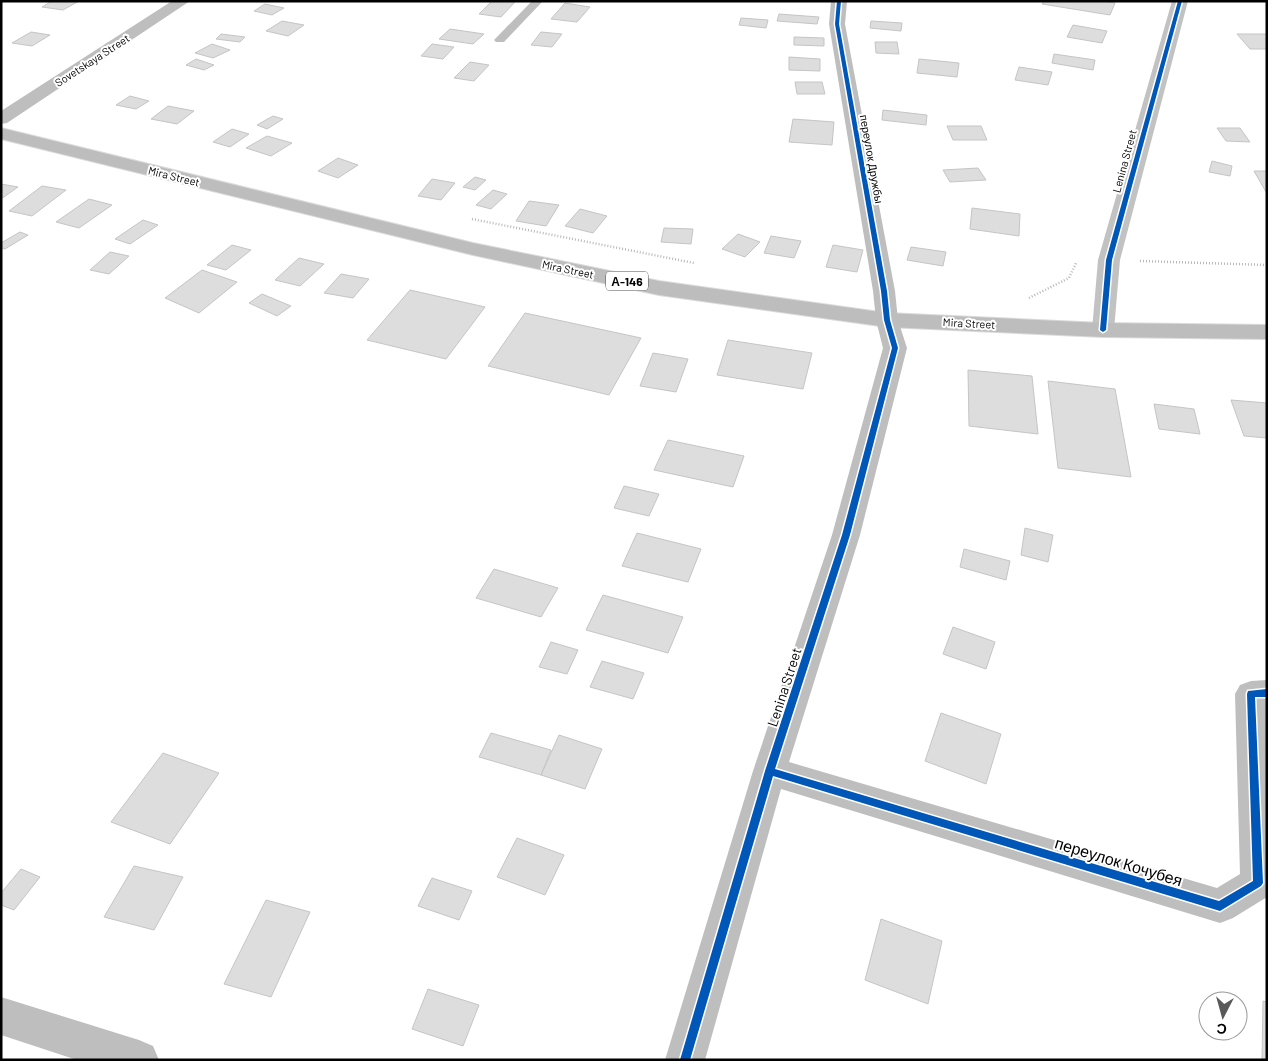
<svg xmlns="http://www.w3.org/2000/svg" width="1268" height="1061" viewBox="0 0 1268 1061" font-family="Barlow,sans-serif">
<rect width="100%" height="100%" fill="#fff"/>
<path fill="#ddd" stroke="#c5c5c5" d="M52,1H79L63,10L42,7Z
M492,1H509L515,2L501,17L479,14Z
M1044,1H1103L1115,3L1110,15L1042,4Z
M565,3L590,7L577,22L551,19Z
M265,4L284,8L272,15L254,11Z
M779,14L819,17L817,24L777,21Z
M741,18L768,20L766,28L739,25Z
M282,21L304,25L288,36L266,31Z
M871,21L902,23L901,31L870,28Z
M1073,25L1107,31L1102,43L1067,37Z
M450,29L484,34L473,44L439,39Z
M31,32L50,35L32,46L12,43Z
M541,32L562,34L552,47L531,45Z
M221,34L245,37L240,42L216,39Z
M1237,34H1267V49H1250Z
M794,37L824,38V46L794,45Z
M875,42H897L899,54L876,53Z
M212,44L230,50L213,58L195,53Z
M432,44L454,47L443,59L421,56Z
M1054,54L1095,60L1093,70L1052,63Z
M789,57L820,59V71L789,70Z
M196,59L214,65L204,70L186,65Z
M919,59L959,63L957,77L917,73Z
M470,62L489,65L474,81L454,78Z
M1019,67L1052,72L1048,85L1015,80Z
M795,82H822L825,94H797Z
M130,96L149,101L136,109L116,105Z
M168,106L194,111L177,124L151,119Z
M883,110L927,115L926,125L882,120Z
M273,116L283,119L267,129L257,125Z
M793,119L834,122L832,145L789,142Z
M947,126H981L987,140H953Z
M1217,128H1240L1250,142L1226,141Z
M232,129L249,134L230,147L213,142Z
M267,136L292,143L271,156L246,148Z
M338,158L358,165L338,178L318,171Z
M1212,161L1232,166L1230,176L1209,172Z
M978,168L986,180L950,182L943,170Z
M1254,171H1267V192H1266Z
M475,177L486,180L475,190L463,187Z
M432,179L455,183L441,200L418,196Z
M1,184L18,187L1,199Z
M42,186L66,190L32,216L9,211Z
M493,190L507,194L491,209L476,205Z
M89,199L112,205L79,228L56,222Z
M529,201L559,205L546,226L516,221Z
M972,208L1020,214L1019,236L970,229Z
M580,209L607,216L593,233L565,226Z
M143,220L158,225L130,244L115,239Z
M664,228L693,229L691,244L661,242Z
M20,232L28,235L5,249L1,248V243Z
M738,234L760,242L745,257L722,249Z
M771,236L801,241L794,258L764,253Z
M232,245L251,250L226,270L207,265Z
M833,245L863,250L857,272L826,267Z
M911,247L946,252L943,266L907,260Z
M110,252L129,256L109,274L90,270Z
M299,258L324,264L300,286L275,280Z
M202,270L237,282L199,313L165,298Z
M341,274L369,279L353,298L324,293Z
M410,290L485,307L446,359L367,340Z
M262,294L291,306L277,316L249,303Z
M525,313L641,338L609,395L488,366Z
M728,340L812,353L803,389L717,375Z
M653,353L688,359L676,392L640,386Z
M968,370L1032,376L1038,434L969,426Z
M1048,381L1115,389L1131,477L1058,468Z
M1231,400L1267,403V438L1244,436Z
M1154,404L1194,409L1200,434L1159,429Z
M668,440L744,456L733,487L654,470Z
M624,486L659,494L649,516L614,508Z
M1025,528L1053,535L1048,562L1021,555Z
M637,533L701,549L688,582L622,566Z
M964,549L1010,561L1006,580L960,567Z
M494,569L558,588L541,617L476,598Z
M603,595L683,617L668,653L586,630Z
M953,627L995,642L986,669L943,654Z
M551,642L578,650L567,674L539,667Z
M602,661L644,673L633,699L590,687Z
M941,713L1001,734L986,784L925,761Z
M491,733L551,750L541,775L479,757Z
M559,735L602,749L585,789L541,775Z
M163,753L219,773L170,844L111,822Z
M517,838L564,855L545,895L497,877Z
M134,866L183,877L154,930L104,917Z
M21,869L40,877L14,910L1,905V893Z
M432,878L472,891L459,920L418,906Z
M266,900L310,912L271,997L224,984Z
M881,919L942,941L928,1004L865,980Z
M428,989L479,1005L463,1046L412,1029Z
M1263,1001L1267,1002V1060H1262Z"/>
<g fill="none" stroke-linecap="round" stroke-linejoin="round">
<defs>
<path id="highway" d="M1,128L473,243L659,281L887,313L1103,323L1267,325V339L1103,337L887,327L659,295L473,255L1,139Z"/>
</defs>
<use href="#highway" stroke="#dbdbdb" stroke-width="2"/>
<path stroke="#b8b8b8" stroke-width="2.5" stroke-dasharray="1 2" stroke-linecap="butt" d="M472,219L694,263
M1140,261L1267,265
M1029,298L1069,278L1076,263"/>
<path fill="#bebebe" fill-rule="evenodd" d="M532,1H543L504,42H496L494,40L496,38Z"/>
<path fill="#bebebe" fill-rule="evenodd" d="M172,1H190L7,123L1,124V111Z
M831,1H847L845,24L895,291L898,320L907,348L860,535L789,762L1217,888L1240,874L1235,694L1240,685L1251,681L1267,680V897L1233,918L1220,923L781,789L705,1060H665L753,771L832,535L883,348L876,320L873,291L829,24Z
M1,997L139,1040L153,1046L159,1060H77L1,1035Z"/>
<path fill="#c2c2c2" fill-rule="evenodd" d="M1172,1H1188L1120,260L1114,330L1111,335L1103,337L1095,335L1092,330L1098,260Z"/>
<use href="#highway" fill="#bdbdbd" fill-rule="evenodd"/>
<defs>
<path id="cycleway" d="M837,1H841L839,24L887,291L890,320L898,348L850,535L775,769L1219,901L1253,881L1247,694L1248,691L1267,689V697H1255L1263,883L1261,886L1220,911L773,776L690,1060H680L765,771L842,535L892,348L884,320L881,291L835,24Z
M1178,1H1182L1112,260L1106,330L1103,332L1100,330L1106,260Z"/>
</defs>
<use href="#cycleway" stroke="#fff" stroke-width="3"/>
<use href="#cycleway" fill="#0057b8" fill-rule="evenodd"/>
</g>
<g text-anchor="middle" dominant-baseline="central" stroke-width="4" stroke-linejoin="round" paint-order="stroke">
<g font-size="11" fill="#000" stroke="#fff">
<text transform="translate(92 60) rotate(-33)">Sovetskaya Street</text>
<text transform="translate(872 159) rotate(80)">переулок Дружбы</text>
<text transform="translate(1124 161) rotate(-75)">Lenina Street</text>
<text transform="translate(174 176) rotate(14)">Mira Street</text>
<text transform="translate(568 269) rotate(12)">Mira Street</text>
<text transform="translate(969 323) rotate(3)">Mira Street</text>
</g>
<rect fill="#fff" stroke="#4c4c4c" stroke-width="1" x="606" y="271.5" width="42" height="19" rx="4"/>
<g font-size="12" font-weight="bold" fill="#000">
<text x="627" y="281">А-146</text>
</g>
<g font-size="14" fill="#000" stroke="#fff">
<text transform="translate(784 687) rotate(-72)">Lenina Street</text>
</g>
<g font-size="16" fill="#000" stroke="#fff">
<text transform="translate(1119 861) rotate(17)">переулок Кочубея</text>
</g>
</g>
<rect width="1268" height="1061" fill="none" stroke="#000000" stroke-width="5"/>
<g transform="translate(1223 1016) rotate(186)"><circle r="24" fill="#ffffff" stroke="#999999"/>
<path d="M0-4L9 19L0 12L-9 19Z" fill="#595959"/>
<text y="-8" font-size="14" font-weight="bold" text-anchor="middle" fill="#000000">С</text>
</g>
</svg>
